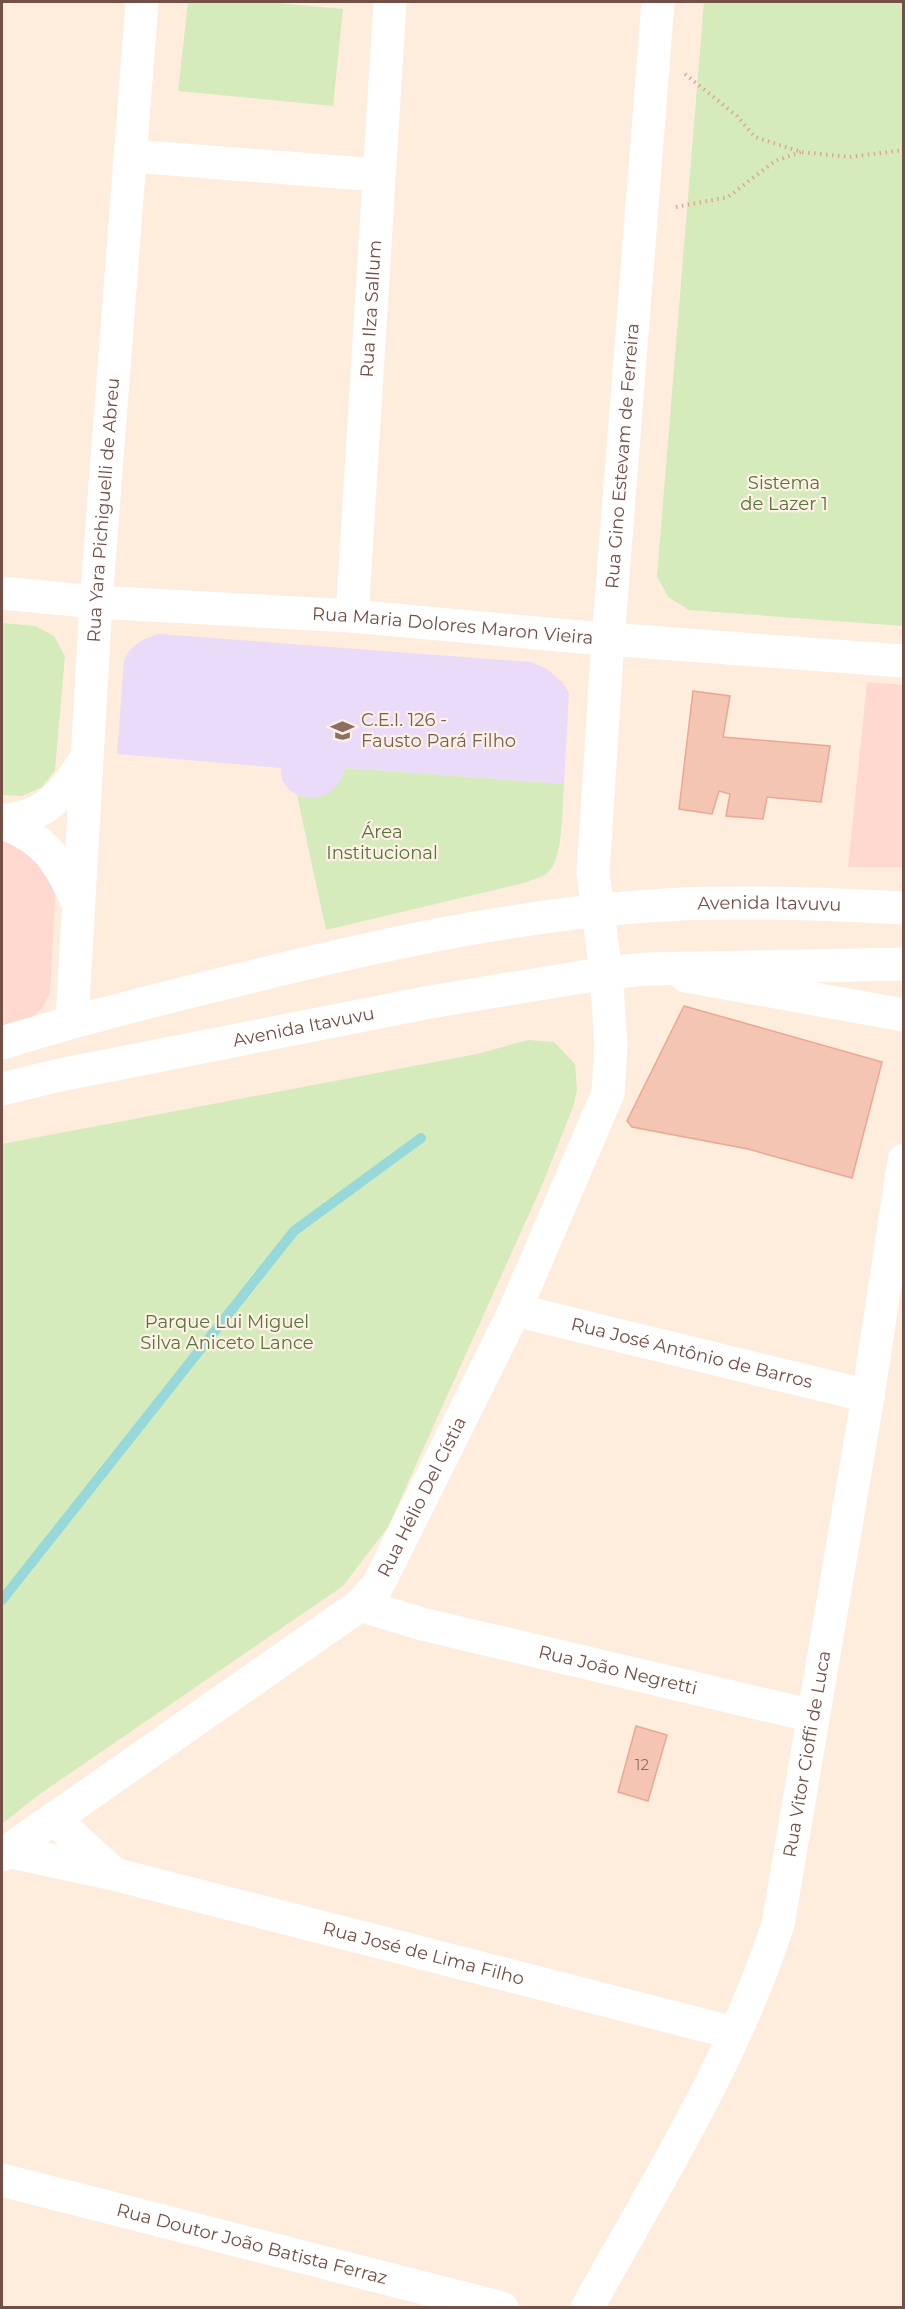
<svg xmlns="http://www.w3.org/2000/svg" width="905" height="2309" viewBox="0 0 905 2309" font-family="Montserrat,sans-serif">
<rect width="100%" height="100%" fill="#feeddd"/>
<path fill="#ffd8d0" d="M867,682L903,685V867H848Z
M2,839L25,846L56,883L50,993L43,1007L33,1017L2,1025Z"/>
<path fill="#eadbf9" d="M159,634L531,662L547,669L563,683L569,693L564,784L345,768L342,779L334,790L324,797L314,799L297,795L288,789L282,780L281,768L117,754L124,660L130,650L142,640Z"/>
<path fill="#d5ebbc" d="M188,2H268L343,9L333,106L178,91Z
M704,2H903V626L689,610L668,597L657,576Z
M2,623L35,626L54,636L65,656L55,770L42,787L22,796L2,795Z
M345,768L564,784C562,804 564,863 546,874C540,878 531,880 524,883L326,930L297,795C321,803 339,792 345,768Z
M528,1040L554,1042L575,1064L577,1090L573,1107L543,1183L388,1527L343,1586L37,1796L2,1824V1144L477,1054Z"/>
<g fill="none" stroke-linecap="round" stroke-linejoin="round">
<path stroke="#97d8da" stroke-width="10" d="M2,1600L294,1231L421,1138"/>
</g>
<path fill="#f5c5b3" stroke="#e8a893" stroke-width="1.5" d="M693,691L730,696L723,737L830,746L821,802L767,797L763,819L726,816L730,794L719,791L712,814L679,809Z
M684,1006L882,1062L852,1178L748,1149L632,1127L627,1121Z
M636,1726L667,1735L648,1801L618,1792Z"/>
<g fill="none" stroke-linecap="round" stroke-linejoin="round">
<path stroke="#d9a897" stroke-width="4" stroke-dasharray="1.5 4.5" stroke-linecap="butt" d="M685,74L737,116L755,137L801,152L849,157L904,150
M676,207L728,197L775,161L801,152"/>
<g stroke="#fff" stroke-width="33">
<path d="M132,156L378,175"/>
<path id="s1" d="M2,593L96,602L352,616L580,637L904,661"/>
<path id="s2" d="M352,616L390,2"/>
<path d="M2,820C45,819 67,791 87,756"/>
<path d="M2,823C44,838 58,859 76,899"/>
<path d="M686,976L904,1015"/>
<path id="s3" d="M72,1021L96,602L142,2"/>
<path id="s4" d="M515,1310L868,1396"/>
<path id="s5" d="M360,1605L422,1624L813,1716"/>
<path d="M54,1819L113,1873"/>
<path id="s6" d="M7,1851L114,1874L734,2033"/>
<path id="s7" d="M2,1855L360,1605L378,1585L515,1310L608,1093L611,1044L606,973L593,873L608,639L658,2"/>
<path id="s8" d="M2,2180L502,2308"/>
<path id="s9" d="M587,2308C656,2184 734,2060 778,1924L868,1396L904,1160"/>
</g>
<g stroke="#fff" stroke-width="33">
<path id="s10" d="M2,1043C82,1018 164,998 246,978C390,942 534,911 682,904C756,901 830,904 904,908"/>
<path id="s11" d="M2,1089L55,1076L430,1002L606,973L646,969L904,964"/>
</g>
</g>
<defs>
<symbol id="school-bare" viewBox="-9 -9 18 18"><path d="M0-5L7-2L0 1L-7-2ZM-4 1L0 2.5L4 1V4Q0 6-4 4Z" fill="#8d6e63" stroke="#fff1e5" stroke-width="2.5" paint-order="stroke"/></symbol>
</defs>
<g fill-rule="evenodd">
<use href="#school-bare" x="326" y="714" width="33" height="33"/>
</g>
<g text-anchor="middle" dominant-baseline="central" stroke-width="4.5" stroke-linejoin="round" paint-order="stroke">
<g font-size="15" fill="#946c60">
<text x="642" y="1764">12</text>
</g>
<g font-size="18" fill="#744f45" stroke="#fff1e5">
<text stroke="none"><textPath href="#s2" startOffset="308">Rua Ilza Sallum</textPath></text>
<text stroke="none"><textPath href="#s7" startOffset="1646">Rua Gino Estevam de Ferreira</textPath></text>
<text stroke="none"><textPath href="#s3" startOffset="512">Rua Yara Pichiguelli de Abreu</textPath></text>
<text stroke="none"><textPath href="#s1" startOffset="452">Rua Maria Dolores Maron Vieira</textPath></text>
<text stroke="none"><textPath href="#s10" startOffset="783">Avenida Itavuvu</textPath></text>
<text stroke="none"><textPath href="#s11" startOffset="308">Avenida Itavuvu</textPath></text>
<text stroke="none"><textPath href="#s4" startOffset="182">Rua José Antônio de Barros</textPath></text>
<text stroke="none"><textPath href="#s7" startOffset="562">Rua Hélio Del Cístia</textPath></text>
<text stroke="none"><textPath href="#s5" startOffset="266">Rua João Negretti</textPath></text>
<text stroke="none"><textPath href="#s9" startOffset="602">Rua Vitor Cioffi de Luca</textPath></text>
<text stroke="none"><textPath href="#s6" startOffset="429">Rua José de Lima Filho</textPath></text>
<text stroke="none"><textPath href="#s8" startOffset="258">Rua Doutor João Batista Ferraz</textPath></text>
</g>
<g font-size="18" fill="#53753a" stroke="#fff1e5">
<text x="784" y="483">Sistema<tspan x="784" dy="21">de Lazer 1</tspan></text>
<text x="382" y="832">Área<tspan x="382" dy="21">Institucional</tspan></text>
<text x="227" y="1322">Parque Lui Miguel<tspan x="227" dy="21">Silva Aniceto Lance</tspan></text>
</g>
<g font-size="18" fill="#785e54" stroke="#fff1e5" text-anchor="start">
<text x="361" y="720">C.E.I. 126 -<tspan x="361" dy="21">Fausto Pará Filho</tspan></text>
</g>
</g>
<rect width="905" height="2309" fill="none" stroke="#744f45" stroke-width="6"/>
</svg>
